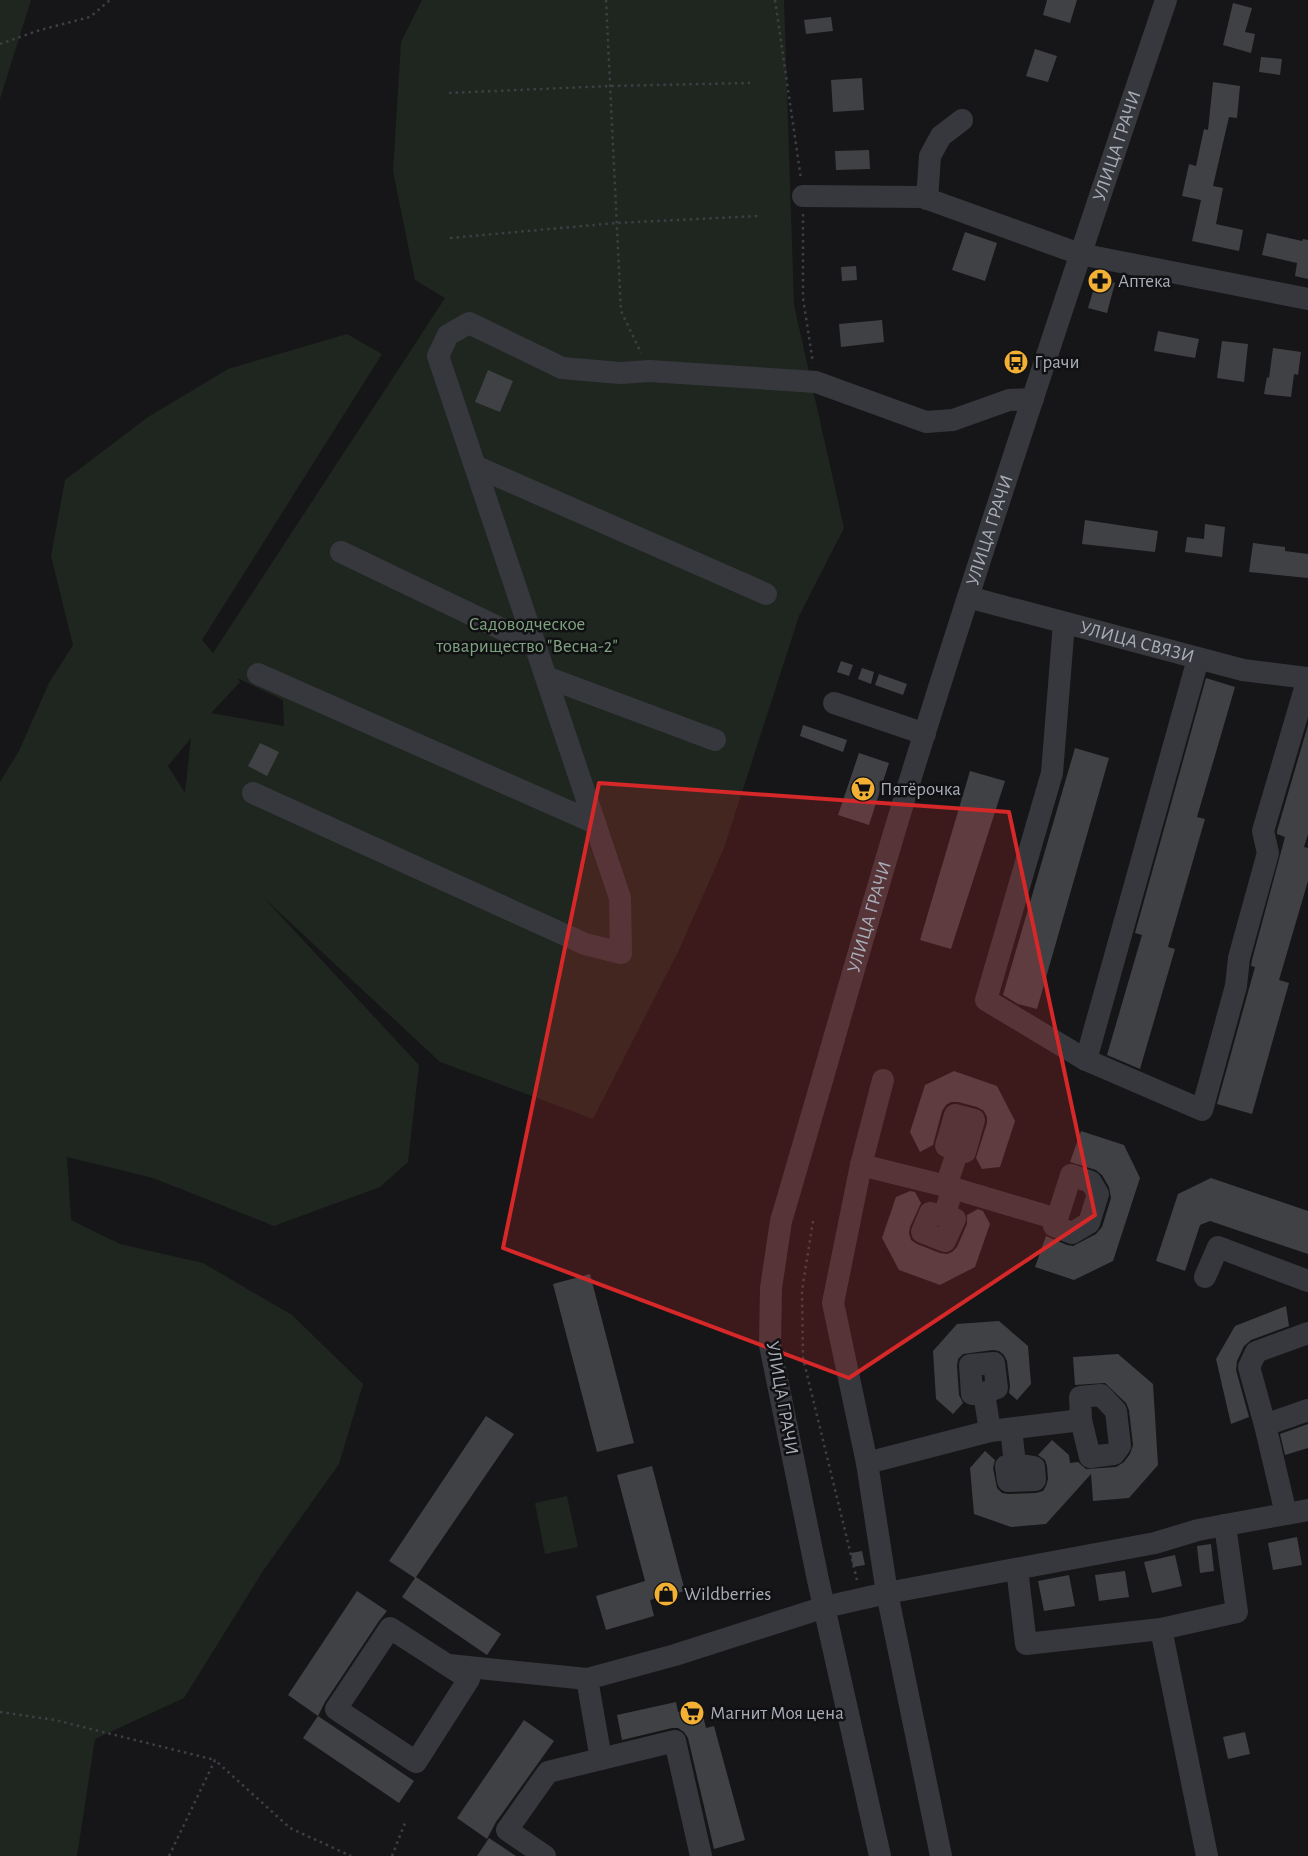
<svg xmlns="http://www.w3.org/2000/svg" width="1308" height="1856" viewBox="0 0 1308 1856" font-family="'Alegreya Sans',sans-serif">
<rect width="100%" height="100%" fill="#161618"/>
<path fill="#1e261f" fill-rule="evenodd" d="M0,0H31L0,99Z
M422,0H784L794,305L844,528L799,616L724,848L679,950L593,1119L440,1062L264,898L419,1065L408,1162L380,1187L274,1226L153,1178L67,1157L71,1220L120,1244L203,1263L292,1315L363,1384L339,1464L263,1571L184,1698L95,1739L77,1856H0V782L19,751L49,683L73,645L51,556L65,480L148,417L228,369L347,334L382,354L202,640L213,653L445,298L415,280L393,171L401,42ZM237,678L283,700L284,726L211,713L240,682ZM191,738L185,793L168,766Z
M567,1496L578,1547L545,1554L535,1503Z"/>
<path fill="#404145" d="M1047,0H1077L1070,23L1043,15Z
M1233,3L1252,8L1245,32L1255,34L1251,53L1223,45Z
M831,17L833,31L806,34L804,20Z
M1035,49L1057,56L1048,82L1026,76Z
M1261,57L1282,59L1280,75L1259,72Z
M862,78L864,110L833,112L831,80Z
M1213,82L1240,86L1237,118L1229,117L1213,186L1223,188L1216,224L1243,230L1239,251L1192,241L1201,200L1182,196L1189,164L1196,166L1204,129L1208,130Z
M869,150L870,169L836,170L835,151Z
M965,232L997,243L985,281L952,270Z
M1267,233L1302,241L1303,239L1308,240V279L1295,276L1297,263L1262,255Z
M856,266L857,280L842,281L841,267Z
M1097,278L1115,283L1107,313L1088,308Z
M882,320L884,342L841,347L839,324Z
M1158,331L1199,339L1195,358L1154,351Z
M1222,341L1248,344L1244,382L1217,378Z
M1273,348L1301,352L1298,375L1294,374L1291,397L1264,394L1267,377L1269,378Z
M488,370L513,381L500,412L475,402Z
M1085,520L1158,531L1155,552L1082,544Z
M1205,524L1225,527L1222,557L1185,552L1187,537L1204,539Z
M1253,543L1285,547V551L1308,554V578L1249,572Z
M841,661L853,665L849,676L837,672Z
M862,668L874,672L871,684L858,679Z
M879,674L907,684L903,695L875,685Z
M1206,678L1235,687L1197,817L1205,819L1168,947L1175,949L1140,1069L1107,1055L1142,935L1135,933Z
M803,725L847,740L843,752L800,736Z
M1308,725V834L1304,847L1308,848V881L1279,980L1289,983L1252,1114L1217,1104L1255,967L1251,966L1252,960L1285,837L1277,834V831Z
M260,743L279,752L267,776L248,766Z
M1075,748L1109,758L1037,1009L1018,1004L1003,995Z
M859,753L889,763L869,825L838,815Z
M970,771L1005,781L951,949L920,940Z
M954,1071L997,1086L1015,1121L1000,1167L982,1169L976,1158L987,1123V1117L984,1111L977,1107L958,1102H951L946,1105L942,1111L933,1145L920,1152L910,1132L925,1085Z
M1081,1131L1124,1145L1140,1178L1113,1261L1074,1280L1035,1267L1046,1236L1067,1245L1073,1246L1096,1234L1102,1227L1111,1198L1109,1187L1102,1175L1096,1170L1070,1162Z
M1211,1178L1308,1211V1254L1210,1221L1200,1225L1185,1271L1156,1261L1178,1194Z
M910,1191L915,1192L921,1203L910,1227L909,1233L911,1240L917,1244L940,1253L947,1254L952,1252L957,1247L967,1224V1215L978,1209L983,1211L990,1224L975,1267L940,1285L899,1270L882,1238L896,1197Z
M590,1274L634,1443L597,1452L553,1284Z
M1286,1306L1289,1326L1251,1340L1244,1346L1237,1361L1236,1370L1249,1417L1231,1424L1216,1359L1235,1326Z
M999,1321L1028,1346L1031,1384L1017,1400L1009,1393L1010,1386L1007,1361L1004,1355L999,1351L993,1350L963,1354L958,1359L957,1366L959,1395L963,1403L953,1414L936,1399L933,1351L957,1324Z
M1118,1354L1153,1384L1158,1465L1129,1498L1093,1501L1091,1474L1046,1524L1011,1527L974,1514L970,1468L985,1451L995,1460L993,1468L997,1488L1002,1493L1008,1494L1036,1493L1043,1491L1046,1486L1048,1479L1047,1466L1045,1460L1038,1455L1052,1440L1069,1455L1070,1463L1078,1462L1086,1469L1116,1467L1124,1462L1130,1454L1133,1445L1129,1410L1126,1403L1105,1383L1075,1385L1073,1357Z
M486,1416L514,1434L416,1577L501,1634L487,1655L402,1597L415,1578L389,1561Z
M1308,1424V1448L1285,1455L1280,1434Z
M652,1466L685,1591L650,1600L654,1616L606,1630L596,1596L645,1581L617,1475Z
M1297,1537L1302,1565L1273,1570L1268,1543Z
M1211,1544L1214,1571L1200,1573L1197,1546Z
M862,1551L865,1565L853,1567L851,1553Z
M1175,1555L1182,1586L1152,1593L1144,1562Z
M1125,1571L1129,1597L1099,1601L1095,1575Z
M1069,1575L1075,1606L1044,1611L1038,1581Z
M357,1591L387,1611L379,1621L325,1702L318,1716L288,1695Z
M676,1702L678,1712L701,1707L706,1728L714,1726L745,1840L714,1849L688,1738L684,1732L678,1728H672L622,1740L617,1715Z
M318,1716L414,1781L399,1803L303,1738Z
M524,1720L554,1741L496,1822L487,1839L457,1818Z
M1245,1732L1250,1754L1228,1759L1223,1737Z
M489,1838L516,1856H477Z"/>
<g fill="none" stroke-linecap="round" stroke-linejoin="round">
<path stroke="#3d3f44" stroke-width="2.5" stroke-dasharray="2.5 4" stroke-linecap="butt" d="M606,0L621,311L641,353
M775,0L801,179
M0,44L40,30L90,17L110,0
M449,93L610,86L750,83
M803,214V298L813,363
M450,238L616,223L759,216
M813,1221L802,1291L803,1358L857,1580
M0,1712L55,1720L215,1760
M169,1856L215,1760L290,1828L351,1856
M392,1856L405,1823"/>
<g stroke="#37383d" stroke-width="22">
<path d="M803,196L922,197L1080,254L1308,299"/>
<path d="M927,199L930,156L941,136L962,120"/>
<path d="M475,466L766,594"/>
<path d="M341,552L535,645"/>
<path id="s1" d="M968,597L1243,670L1308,678"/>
<path d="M1064,623L1052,773L986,1000L1086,1060L1202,1110L1236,986L1239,958L1268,853L1263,831L1308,678"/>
<path d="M258,674L595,823"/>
<path d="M546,677L715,740"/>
<path d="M834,703L925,734"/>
<path d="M253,793L585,944L621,953L620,898L438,356L448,335L469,323L562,368L620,373L650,371L816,382L926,422L953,420L1009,400L1033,399"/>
<path d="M1086,1060L1198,659"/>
<path d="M861,1165L946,1186L1057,1219L1054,1226L1072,1233L1089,1223L1098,1194L1091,1182L1071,1175L1057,1219"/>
<path d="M946,1186L958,1150L946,1146L955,1115L974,1120L965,1152L958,1150"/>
<path d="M944,1216L955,1219L945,1241L922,1232L930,1213L944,1216L953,1188"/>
<path d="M1205,1277L1218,1247L1308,1281"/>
<path d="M984,1393L997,1388L994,1363L970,1365L972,1394L984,1393L990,1431"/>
<path d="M1265,1425L1308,1410"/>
<path d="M1011,1429L1015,1464L1006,1466L1008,1481L1035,1480L1034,1467L1015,1464"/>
<path d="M867,1463L990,1431L1081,1420L1080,1397L1101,1395L1116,1411L1120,1446L1114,1454L1090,1457L1081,1420"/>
<path d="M1286,1514L1265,1425L1249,1367L1256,1352L1308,1333"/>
<path d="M1017,1569L1026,1644L1161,1629L1207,1856"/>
<path d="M390,1628L469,1679L416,1762L336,1709Z"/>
<path d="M1161,1629L1237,1612L1225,1525"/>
<path d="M449,1665L587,1679"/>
<path d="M545,1856L507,1830L548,1772L601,1759"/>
<path d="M701,1856L675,1741L601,1759L587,1679L675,1655L825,1607L887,1593L867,1463L833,1303L861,1165L883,1080"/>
<path id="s2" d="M880,1856L818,1580L770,1345L771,1288L781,1221C826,1069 868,916 915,764C995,508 1080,254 1166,0"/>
<path d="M941,1856L887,1593L1155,1543L1198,1530L1308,1510"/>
</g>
</g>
<path fill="#d62828" fill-opacity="0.2" stroke="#d62828" stroke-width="4" stroke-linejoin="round" d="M599,783L1009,812L1095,1215L849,1378L503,1248Z"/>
<defs>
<symbol id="pharmacy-disc" viewBox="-11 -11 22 22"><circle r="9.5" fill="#f2b134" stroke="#111113"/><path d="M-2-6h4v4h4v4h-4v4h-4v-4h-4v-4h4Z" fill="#111"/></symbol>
<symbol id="bus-disc" viewBox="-11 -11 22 22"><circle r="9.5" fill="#f2b134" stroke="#111113"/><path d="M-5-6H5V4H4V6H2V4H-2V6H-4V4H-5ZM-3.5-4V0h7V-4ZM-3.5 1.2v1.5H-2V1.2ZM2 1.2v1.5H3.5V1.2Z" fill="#111"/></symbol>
<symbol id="supermarket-disc" viewBox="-11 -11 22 22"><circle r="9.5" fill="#f2b134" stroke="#111113"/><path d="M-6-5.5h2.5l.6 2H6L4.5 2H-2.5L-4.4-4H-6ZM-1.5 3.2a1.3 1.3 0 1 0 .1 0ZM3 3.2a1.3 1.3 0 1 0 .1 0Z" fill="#111"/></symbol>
<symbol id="shop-disc" viewBox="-11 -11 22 22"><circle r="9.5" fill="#f2b134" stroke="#111113"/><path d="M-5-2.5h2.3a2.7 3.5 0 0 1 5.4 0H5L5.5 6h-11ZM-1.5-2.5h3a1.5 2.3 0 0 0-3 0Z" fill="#111"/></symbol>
</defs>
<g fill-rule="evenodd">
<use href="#pharmacy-disc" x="1086" y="267" width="28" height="28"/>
<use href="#bus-disc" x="1002" y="348" width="28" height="28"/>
<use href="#supermarket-disc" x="849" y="775" width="28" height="28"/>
<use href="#shop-disc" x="652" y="1580" width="28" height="28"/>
<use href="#supermarket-disc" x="678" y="1699" width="28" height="28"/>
</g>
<g text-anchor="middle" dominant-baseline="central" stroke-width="5" stroke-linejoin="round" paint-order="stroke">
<g font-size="19" fill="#a8adb8" stroke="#111113">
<text stroke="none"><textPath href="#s2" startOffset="1774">УЛИЦА ГРАЧИ</textPath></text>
<text stroke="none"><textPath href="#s2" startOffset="1369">УЛИЦА ГРАЧИ</textPath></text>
<text stroke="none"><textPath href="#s1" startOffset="175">УЛИЦА СВЯЗИ</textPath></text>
<text stroke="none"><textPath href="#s2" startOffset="964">УЛИЦА ГРАЧИ</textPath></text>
<text transform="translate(782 1398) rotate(80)">УЛИЦА ГРАЧИ</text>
</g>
<g font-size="19" fill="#a8adb8" stroke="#111113" text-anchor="start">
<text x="1118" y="281">Аптека</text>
<text x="1034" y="362">Грачи</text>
<text x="880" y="789">Пятёрочка</text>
<text x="684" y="1594">Wildberries</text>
<text x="710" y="1713">Магнит Моя цена</text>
</g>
<g font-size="19" fill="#7fa381" stroke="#111113">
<text x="527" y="624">Садоводческое<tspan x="527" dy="22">товарищество "Весна-2"</tspan></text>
</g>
</g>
</svg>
